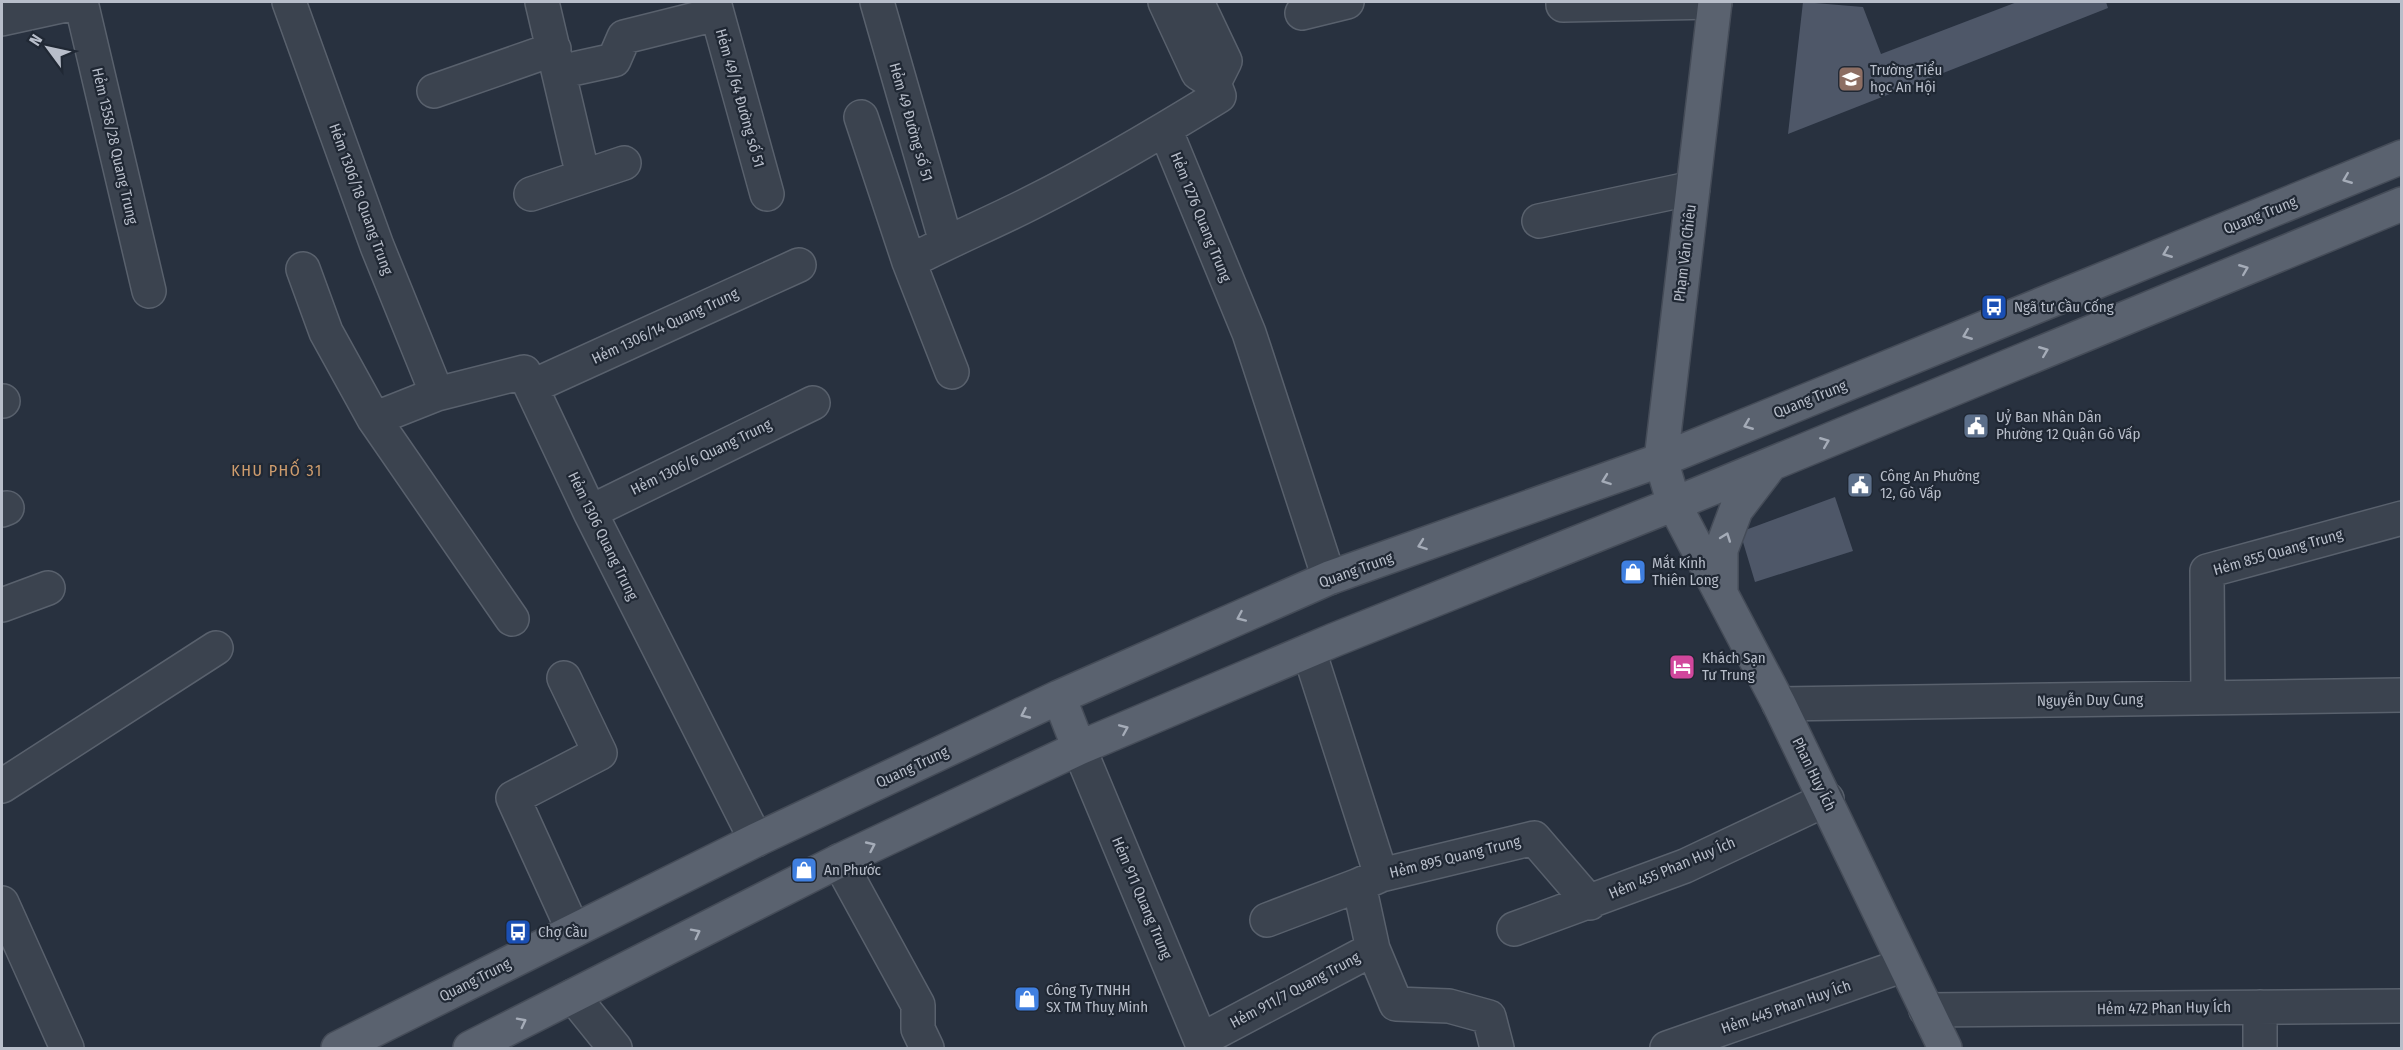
<svg xmlns="http://www.w3.org/2000/svg" width="2403" height="1050" viewBox="0 0 2403 1050" font-family="'Fira Sans Condensed',sans-serif">
<rect width="100%" height="100%" fill="#28313f"/>
<path fill="#4e5768" d="M1803,2L1863,7L1881,54L2017,2H2106L2108,8L1788,134Z
M1835,497L1853,551L1755,582L1740,532Z"/>
<g fill="none" stroke-linecap="round" stroke-linejoin="round">
<defs>
<path id="minor" d="M81,2L149,291
M289,2L377,246L437,394
M542,2L583,176
M714,2L767,194
M877,2L946,242
M1197,2L1225,61L1214,83
M1563,2V5L1715,2
M1302,13L1347,2
M2,19L80,2
M559,72L614,60L624,37L716,14
M434,91L554,49
M861,117L909,262L952,372
M1165,129L1249,333L1329,578
M531,194L624,163
M1539,221L1693,188
M909,262C950,240 992,223 1033,202C1097,170 1159,133 1219,96L1214,83L1198,73L1165,2
M303,269L326,332L374,419L512,619
M531,387L799,265
M2,401H3
M374,419L437,394L524,372L590,512L756,840
M2,510L7,508
M590,512L813,403
M2,605L48,588
M1309,651L1381,875L1534,838L1590,903
M564,678L600,753L513,798L573,930
M2208,698L2207,571L2402,518
M1779,704L2402,695
M1079,748L1204,1048
M2,786L216,648
M839,861L918,1005V1029L927,1048
M2,903L67,1048
M1267,920L1359,885
M1514,929L1685,866L1827,799
M1373,949L1396,1004L1449,1006L1489,1017L1497,1048
M573,996L615,1048
M2260,1007V1048
M1926,1010L2402,1006
M1201,1040L1373,949L1359,885L1381,875
M1667,1048L1904,965"/>
<path id="major" d="M1715,2L1661,460L1674,504L1779,704L1945,1048
M1721,592V550L1736,510L1771,464
M1059,697L1079,748
M338,1048L756,840L1059,697L1329,578L1661,460L2402,157
M470,1048L839,861L1079,748L1334,640L1674,504L2402,204"/>
</defs>
<use href="#minor" stroke="#59616d" stroke-width="36"/>
<use href="#major" stroke="#454c58" stroke-width="36"/>
<use href="#minor" stroke="#3b434f" stroke-width="33"/>
<use href="#major" stroke="#5a626f" stroke-width="33"/>
</g>
<defs><path id="oneway-chevron" d="M-2-3.5L2.5 0L-2 3.5" fill="none" stroke-width="1.6" stroke-linecap="round" stroke-linejoin="round" transform="scale(1.5)"/></defs>
<g stroke="#a5acb8">
<use href="#oneway-chevron" transform="translate(2347 179) rotate(158)"/>
<use href="#oneway-chevron" transform="translate(2167 253) rotate(158)"/>
<use href="#oneway-chevron" transform="translate(2244 269) rotate(-22)"/>
<use href="#oneway-chevron" transform="translate(1967 335) rotate(158)"/>
<use href="#oneway-chevron" transform="translate(2044 351) rotate(-22)"/>
<use href="#oneway-chevron" transform="translate(1748 425) rotate(158)"/>
<use href="#oneway-chevron" transform="translate(1825 442) rotate(-22)"/>
<use href="#oneway-chevron" transform="translate(1606 480) rotate(160)"/>
<use href="#oneway-chevron" transform="translate(1726 537) rotate(-70)"/>
<use href="#oneway-chevron" transform="translate(1422 545) rotate(160)"/>
<use href="#oneway-chevron" transform="translate(1241 617) rotate(156)"/>
<use href="#oneway-chevron" transform="translate(1025 714) rotate(155)"/>
<use href="#oneway-chevron" transform="translate(1124 729) rotate(-23)"/>
<use href="#oneway-chevron" transform="translate(871 846) rotate(-25)"/>
<use href="#oneway-chevron" transform="translate(696 933) rotate(-27)"/>
<use href="#oneway-chevron" transform="translate(522 1022) rotate(-27)"/>
</g>
<defs>
<symbol id="school-square" viewBox="-11 -11 22 22"><rect x="-9" y="-9" width="18" height="18" rx="4" fill="#8d6e63" stroke="#202834"/><path d="M0-5L7-2L0 1L-7-2ZM-4 1L0 2.5L4 1V4Q0 6-4 4Z" fill="#fff"/></symbol>
<symbol id="bus-square" viewBox="-11 -11 22 22"><rect x="-9" y="-9" width="18" height="18" rx="4" fill="#1a4fb4" stroke="#202834"/><path d="M-5-6H5V4H4V6H2V4H-2V6H-4V4H-5ZM-3.5-4V0h7V-4ZM-3.5 1.2v1.5H-2V1.2ZM2 1.2v1.5H3.5V1.2Z" fill="#fff"/></symbol>
<symbol id="civic-square" viewBox="-11 -11 22 22"><rect x="-9" y="-9" width="18" height="18" rx="4" fill="#5c6f8a" stroke="#202834"/><path d="M-.6-6.5H3V-4.5H.6V-3L4-1V1h2V6H-6V1h2V-1L-.6-3ZM-1.2 2.5V6h2.4V2.5Z" fill="#fff"/></symbol>
<symbol id="shop-square" viewBox="-11 -11 22 22"><rect x="-9" y="-9" width="18" height="18" rx="4" fill="#3f7fe0" stroke="#202834"/><path d="M-5-2.5h2.3a2.7 3.5 0 0 1 5.4 0H5L5.5 6h-11ZM-1.5-2.5h3a1.5 2.3 0 0 0-3 0Z" fill="#fff"/></symbol>
<symbol id="hotel-square" viewBox="-11 -11 22 22"><rect x="-9" y="-9" width="18" height="18" rx="4" fill="#d1479c" stroke="#202834"/><path d="M-6-4.5h1.5V1H6V5H4.5V3h-9V5H-6ZM-4 0a1.8 1.8 0 1 1 3.6 0ZM.5 0V-2.5h3Q6-2.5 6 0Z" fill="#fff"/></symbol>
</defs>
<g fill-rule="evenodd">
<use href="#school-square" x="1836" y="64" width="30" height="30"/>
<use href="#bus-square" x="1979" y="292" width="30" height="30"/>
<use href="#civic-square" x="1961" y="411" width="30" height="30"/>
<use href="#civic-square" x="1845" y="470" width="30" height="30"/>
<use href="#shop-square" x="1618" y="557" width="30" height="30"/>
<use href="#hotel-square" x="1667" y="652" width="30" height="30"/>
<use href="#shop-square" x="789" y="855" width="30" height="30"/>
<use href="#bus-square" x="503" y="917" width="30" height="30"/>
<use href="#shop-square" x="1012" y="984" width="30" height="30"/>
</g>
<g text-anchor="middle" dominant-baseline="central" stroke-width="4.5" stroke-linejoin="round" paint-order="stroke">
<g font-size="15" fill="#b8beca" stroke="#202834" text-anchor="start">
<text x="1870" y="70">Trường Tiểu<tspan x="1870" dy="17">học An Hội</tspan></text>
<text x="2014" y="307">Ngã tư Cầu Cống</text>
<text x="1996" y="417">Uỷ Ban Nhân Dân<tspan x="1996" dy="17">Phường 12 Quận Gò Vấp</tspan></text>
<text x="1880" y="476">Công An Phường<tspan x="1880" dy="17">12, Gò Vấp</tspan></text>
<text x="1652" y="563">Mắt Kính<tspan x="1652" dy="17">Thiên Long</tspan></text>
<text x="1702" y="658">Khách Sạn<tspan x="1702" dy="17">Tư Trung</tspan></text>
<text x="824" y="870">An Phước</text>
<text x="538" y="932">Chợ Cầu</text>
<text x="1046" y="990">Công Ty TNHH<tspan x="1046" dy="17">SX TM Thuỵ Minh</tspan></text>
</g>
<g font-size="15" fill="#b8beca" stroke="#202834">
<text transform="translate(740 98) rotate(74)">Hẻm 49/64 Đường số 51</text>
<text transform="translate(911 122) rotate(74)">Hẻm 49 Đường số 51</text>
<text transform="translate(115 146) rotate(77)">Hẻm 1358/28 Quang Trung</text>
<text transform="translate(361 199) rotate(70)">Hẻm 1306/18 Quang Trung</text>
<text transform="translate(2260 215) rotate(-22)">Quang Trung</text>
<text transform="translate(1201 217) rotate(68)">Hẻm 1276 Quang Trung</text>
<text transform="translate(1685 253) rotate(-83)">Phạm Văn Chiêu</text>
<text transform="translate(665 326) rotate(-25)">Hẻm 1306/14 Quang Trung</text>
<text transform="translate(1810 399) rotate(-22)">Quang Trung</text>
<text transform="translate(701 457) rotate(-26)">Hẻm 1306/6 Quang Trung</text>
<text transform="translate(603 536) rotate(64)">Hẻm 1306 Quang Trung</text>
<text transform="translate(2278 552) rotate(-16)">Hẻm 855 Quang Trung</text>
<text transform="translate(1356 570) rotate(-20)">Quang Trung</text>
<text transform="translate(2090 700) rotate(-1)">Nguyễn Duy Cung</text>
<text transform="translate(912 767) rotate(-25)">Quang Trung</text>
<text transform="translate(1814 774) rotate(64)">Phan Huy Ích</text>
<text transform="translate(1455 857) rotate(-14)">Hẻm 895 Quang Trung</text>
<text transform="translate(1672 868) rotate(-23)">Hẻm 455 Phan Huy Ích</text>
<text transform="translate(1142 898) rotate(67)">Hẻm 911 Quang Trung</text>
<text transform="translate(475 980) rotate(-27)">Quang Trung</text>
<text transform="translate(1295 990) rotate(-28)">Hẻm 911/7 Quang Trung</text>
<text transform="translate(1786 1007) rotate(-19)">Hẻm 445 Phan Huy Ích</text>
<text transform="translate(2164 1008) rotate(-1)">Hẻm 472 Phan Huy Ích</text>
</g>
<g font-size="16" letter-spacing="1.5" fill="#cf9d6e" stroke="#202834">
<text x="277" y="470">KHU PHỐ 31</text>
</g>
</g>
<rect width="2403" height="1050" fill="none" stroke="#b8beca" stroke-width="6"/>
<g transform="translate(48 48) rotate(303)" stroke="#202834" stroke-width="4.5" paint-order="stroke">
<path d="M0-4.5L10 22L0 15L-10 22Z" fill="#b8beca"/>
<text y="-9" font-size="16" font-weight="bold" text-anchor="middle" fill="#b8beca">N</text>
</g>
</svg>
